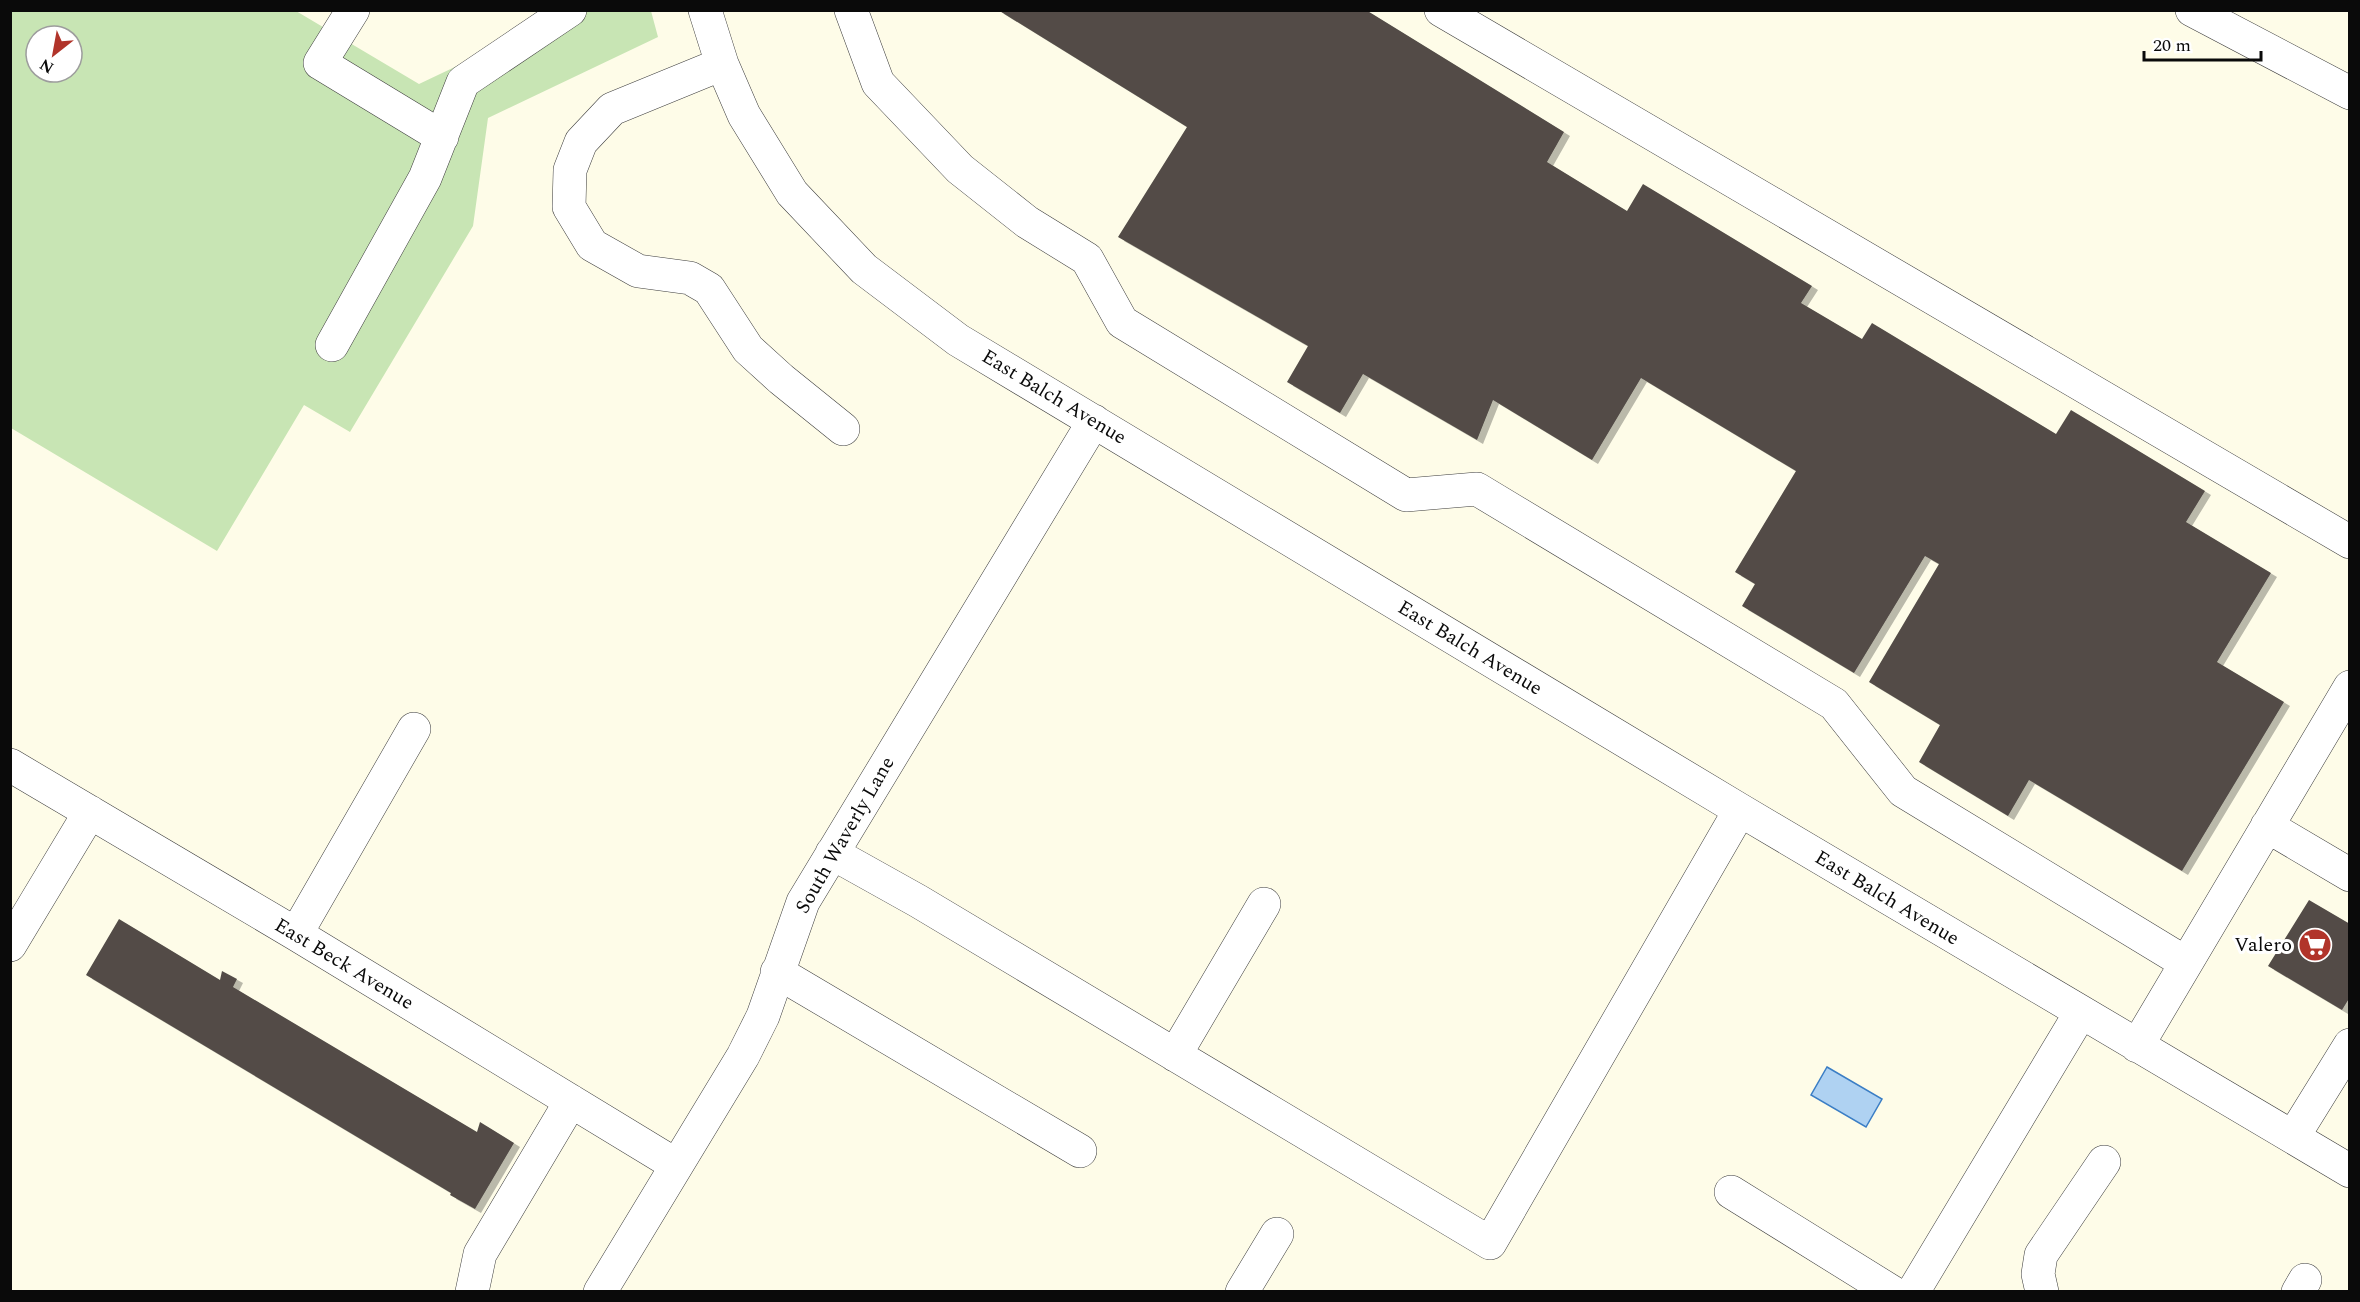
<svg xmlns="http://www.w3.org/2000/svg" width="2360" height="1302" viewBox="0 0 2360 1302" font-family="Spectral,serif">
<defs>
<filter id="shadow"><feDropShadow dx="6" dy="4" stdDeviation="0" flood-color="#0004"/></filter>
</defs>
<rect width="100%" height="100%" fill="#fefce8"/>
<path fill="#c8e5b4" fill-rule="evenodd" d="M11,11H296L419,84L573,11H651L658,37L488,118L473,226L350,432L304,405L217,551L11,428ZM36,36H72V72H36Z"/>
<path fill="#afd2f2" stroke="#3b7ec5" stroke-width="1.5" d="M1827,1067L1882,1099L1866,1127L1811,1095Z"/>
<path fill="#524c47" filter="url(#shadow)" d="M998,10H1366L1564,132L1547,162L1627,211L1643,184L1812,286L1801,303L1862,339L1872,323L2056,434L2071,410L2205,491L2186,522L2271,573L2217,662L2284,702L2182,871L2029,780L2008,816L1919,762L1940,725L1869,682L1939,564L1925,556L1854,673L1742,606L1755,584L1735,572L1796,471L1641,378L1592,460L1493,400L1477,440L1363,374L1340,413L1287,382L1308,346L1118,237L1187,127Z
M2309,900L2350,924V997L2342,1010L2268,966Z
M119,919L220,980L222,971L237,979L233,987L477,1132L480,1122L514,1143L475,1209L450,1195L451,1193L86,975Z"/>
<g fill="none" stroke-linecap="round" stroke-linejoin="round">
<defs>
<path id="minor" d="M353,10L320,63L442,137
M705,10L722,64L744,115L792,193L864,269L958,340L1740,810L2350,1171
M851,10L878,83L960,169L1027,222L1087,259L1122,322L1406,495L1477,489L1834,704L1903,791L2186,963
M1441,10L2350,542
M2192,10L2350,93
M722,64L612,109L581,142L570,170L569,207L592,245L638,271L690,278L709,289L748,349L781,379L843,429
M332,345L425,178L463,82L570,10
M10,765L296,934L676,1165
M2267,826L2350,875
M832,853L918,901L1490,1243L1740,810
M296,934L414,729
M10,945L90,812
M777,972L1080,1151
M2137,1046L2350,687
M1175,1055L1264,904
M2293,1137L2350,1045
M1731,1192L1892,1292
M472,1292L480,1254L571,1101
M600,1292L743,1056L763,1016L803,902L1094,421
M1242,1292L1277,1234
M1913,1292L2081,1012
M2042,1292L2038,1274L2041,1255L2104,1162
M2298,1292L2305,1280"/>
</defs>
<use href="#minor" stroke="#3d3d3d" stroke-width="34"/>
<use href="#minor" stroke="#fff" stroke-width="33"/>
</g>
<defs>
<symbol id="supermarket-disc" viewBox="-11 -11 22 22"><circle r="9.5" fill="#b1342a" stroke="#fff"/><path d="M-6-5.5h2.5l.6 2H6L4.5 2H-2.5L-4.4-4H-6ZM-1.5 3.2a1.3 1.3 0 1 0 .1 0ZM3 3.2a1.3 1.3 0 1 0 .1 0Z" fill="#fff"/></symbol>
</defs>
<g fill-rule="evenodd">
<use href="#supermarket-disc" x="2296" y="926" width="38" height="38"/>
</g>
<g text-anchor="middle" dominant-baseline="central" stroke-width="6" stroke-linejoin="round" paint-order="stroke">
<g font-size="20" fill="#0a0a0a" stroke="#fff">
<text transform="translate(1054 397) rotate(31)">East Balch Avenue</text>
<text transform="translate(1470 648) rotate(31)">East Balch Avenue</text>
<text transform="translate(845 835) rotate(-60)">South Waverly Lane</text>
<text transform="translate(1887 898) rotate(31)">East Balch Avenue</text>
<text transform="translate(344 964) rotate(31)">East Beck Avenue</text>
</g>
<g font-size="20" fill="#0a0a0a" stroke="#fff" text-anchor="end">
<text x="2292" y="945">Valero</text>
</g>
</g>
<rect width="2360" height="1302" fill="none" stroke="#0a0a0a" stroke-width="24"/>
<g transform="translate(54 54) rotate(211)"><circle r="28" fill="#ffffff" stroke="#9d9d9d" stroke-width="1.5"/>
<path d="M0-4.5L10 22L0 15L-10 22Z" fill="#b1342a"/>
<text y="-9" font-size="16" font-weight="bold" text-anchor="middle" fill="#0a0a0a">N</text>
</g>
<path d="M2144 51v9h117v-9" fill="none" stroke="#0a0a0a" stroke-width="3"/>
<text x="2153" y="51" font-size="18" fill="#0a0a0a" stroke="#ffffff" stroke-width="4.5" paint-order="stroke">20 m</text>
</svg>
